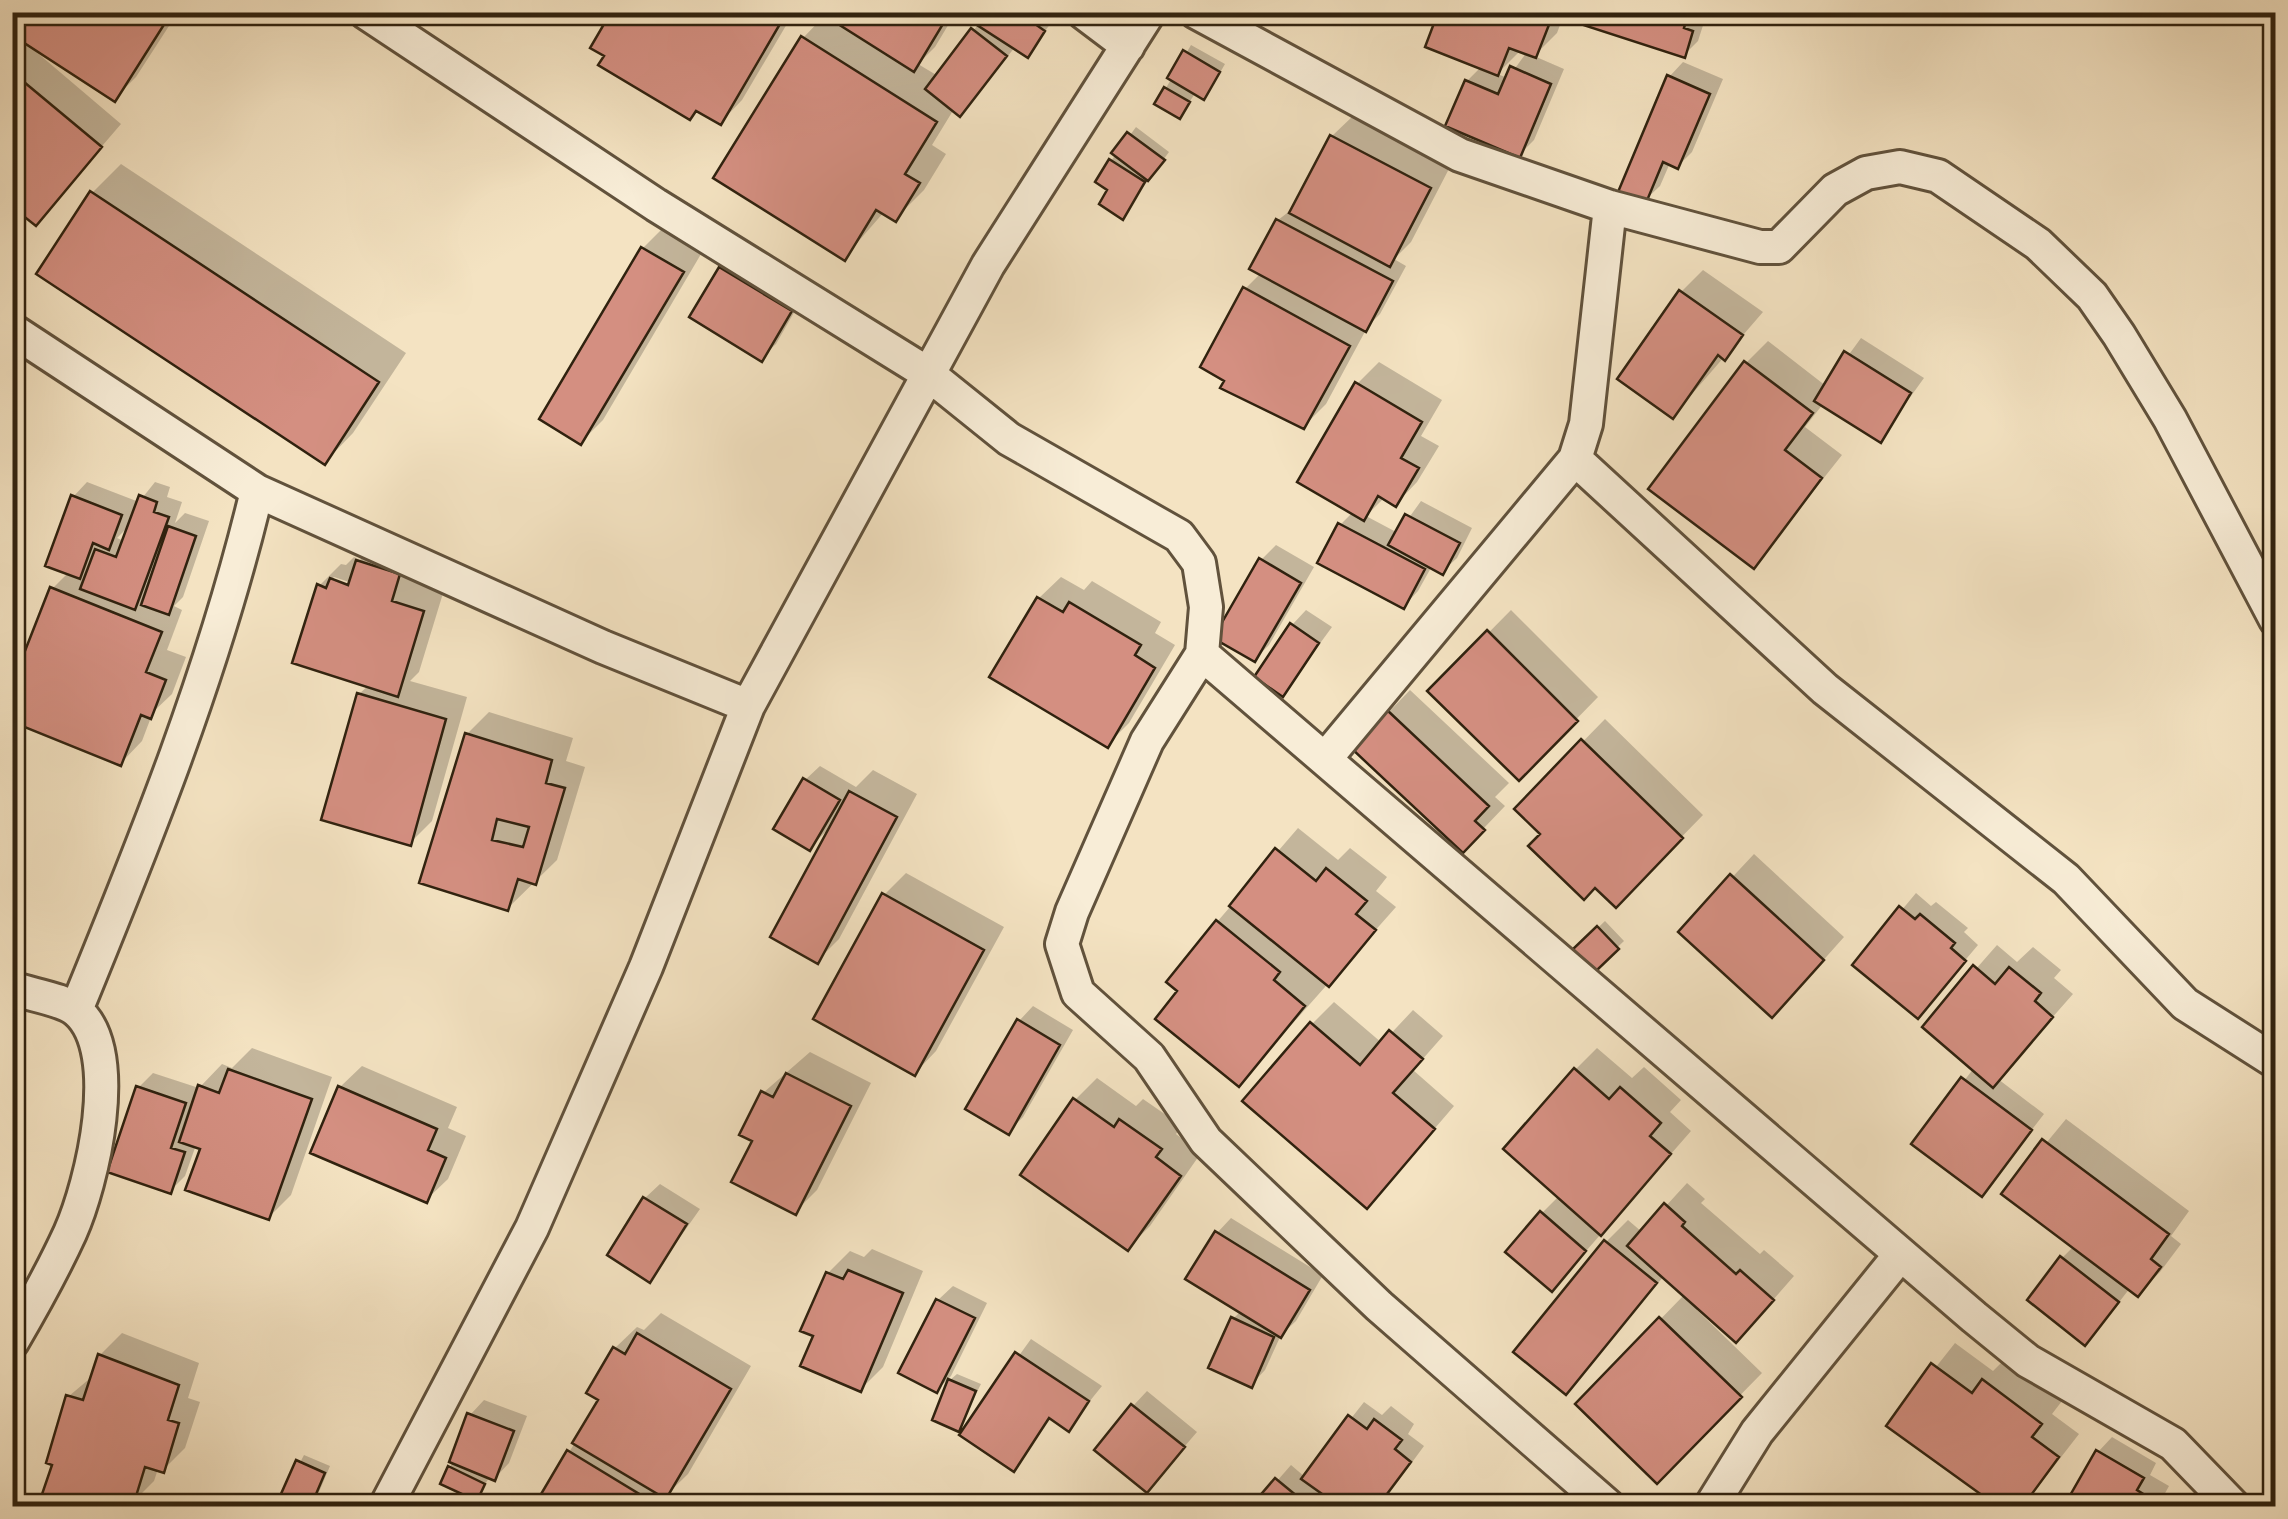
<svg xmlns="http://www.w3.org/2000/svg" width="2288" height="1519" viewBox="0 0 2288 1519" font-family="'IM FELL English',serif">
<rect width="100%" height="100%" fill="#f4e3c2"/>
<filter id="stains"><feTurbulence type="fractalNoise" baseFrequency=".002" numOctaves="4"/><feColorMatrix values="0 0 0 0 .2 0 0 0 0 .09 0 0 0 0 .02 0 0 0 .5 -.17"/></filter>
<radialGradient id="worn" r=".72"><stop offset=".6" stop-color="#630" stop-opacity="0"/><stop offset="1" stop-color="#630" stop-opacity=".3"/></radialGradient>
<path fill="#0003" fill-rule="evenodd" d="M12,12H178L136,77L114,99L36,47L34,50L121,124L36,223L12,203V58L28,42Z
M614,12H794L742,100L721,122L607,55Z
M823,12H956L935,47L918,64L938,76L988,12L1057,15L1027,55L1015,47L974,99L960,113L954,109L932,145L946,154L924,190L895,219L884,212L844,258L803,38L826,14Z
M1428,12H1565L1557,33L1534,56L1564,69L1534,140L1519,155L1467,81L1482,66L1439,17ZM1521,50L1527,52L1508,78L1497,74Z
M1576,12H1697L1706,16L1698,41L1684,55Z
M1191,45L1225,64L1210,90L1204,97L1196,92L1180,116L1166,88Z
M1683,62L1723,79L1692,152L1678,166L1670,163L1660,186L1645,200L1669,77Z
M1354,115L1451,165L1411,242L1394,259L1406,266L1380,314L1368,326L1326,404L1304,426L1223,387L1245,289L1261,273L1278,220L1295,207L1332,136Z
M1136,127L1169,152L1122,216L1110,190L1111,161Z
M121,164L406,353L353,433L325,462L92,193Z
M665,226L704,249L603,420L581,442L542,418L643,248Z
M736,254L804,295L776,344L761,358L692,316L721,268Z
M1703,270L1763,312L1673,416L1620,378L1681,292Z
M1861,338L1924,378L1880,439L1823,404L1805,427L1842,455L1754,566L1746,363L1768,341L1826,386Z
M1379,362L1442,400L1421,436L1439,446L1417,482L1396,504L1385,497L1366,516L1398,533L1421,501L1472,528L1457,558L1442,572L1432,566L1418,591L1404,606L1340,525L1353,512L1357,384Z
M87,482L139,502L155,482L170,487L167,497L182,502L175,523L185,513L209,521L183,597L174,606L182,610L167,650L186,657L172,694L153,712L142,741L121,763L52,589L68,573L73,497ZM130,525L124,541L117,538Z
M380,539L421,552L412,580L444,590L419,672L410,681L467,697L432,821L410,843L359,694L369,685L319,586L341,564L346,565L354,557L360,560ZM334,577L361,586L359,591L330,581Z
M1276,545L1314,567L1269,645L1255,659L1261,560Z
M1061,577L1084,590L1092,581L1161,622L1155,633L1175,645L1129,723L1107,745L1039,598Z
M1306,610L1332,627L1283,694L1292,625Z
M1511,610L1598,697L1519,778L1431,691Z
M1410,690L1509,783L1495,797L1505,806L1463,850L1354,748Z
M489,712L573,738L566,761L585,767L557,860L507,909L467,734Z
M1605,719L1703,815L1616,904L1517,809Z
M820,766L856,787L873,770L917,794L839,939L817,961L830,827L810,848L805,780Z
M1298,828L1338,860L1350,848L1387,877L1376,891L1396,907L1239,1084L1181,991L1217,922Z
M1754,854L1844,937L1794,993L1681,932Z
M906,873L1004,927L936,1051L915,1073L884,895Z
M1916,893L1931,906L1936,902L1968,928L1964,932L1978,945L1918,1016L1856,965Z
M1605,921L1624,941L1595,969L1576,949Z
M1997,945L2017,962L2033,947L2061,970L2054,978L2073,994L1998,1079L2044,1114L1982,1194L1915,1144L1974,1068L1925,1027Z
M1334,1002L1382,1043L1413,1010L1443,1036L1413,1070L1454,1106L1388,1183L1312,1024Z
M1033,1006L1073,1030L1023,1117L1008,1132L1019,1021Z
M252,1048L332,1077L291,1195L269,1217L203,1147L196,1145L185,1176L170,1191L138,1088L153,1073L199,1088L222,1064L232,1068Z
M1597,1048L1632,1078L1644,1067L1681,1100L1670,1112L1691,1131L1566,1274L1542,1213L1559,1196L1575,1070Z
M810,1052L871,1083L817,1190L795,1212L755,1140L763,1093Z
M362,1066L457,1107L448,1128L466,1136L448,1179L426,1200L340,1087Z
M1097,1078L1136,1106L1143,1099L1182,1126L1176,1134L1201,1153L1150,1226L1128,1248L1075,1100Z
M2066,1119L2189,1211L2171,1236L2181,1244L2160,1272L2138,1294L2130,1288L2099,1328L2062,1258L2074,1246L2005,1193Z
M1687,1183L1705,1199L1701,1203L1760,1254L1764,1250L1794,1276L1758,1317L1700,1307L1697,1310L1762,1373L1657,1480L1578,1404L1685,1294L1664,1276L1566,1392L1606,1242L1628,1220L1642,1232Z
M660,1184L700,1209L650,1280L610,1254L645,1198Z
M1231,1218L1323,1275L1296,1321L1281,1335L1265,1370L1251,1385L1233,1319L1241,1311L1217,1233Z
M872,1249L923,1271L883,1367L861,1389L816,1335L828,1273L850,1251L864,1257Z
M953,1286L987,1303L951,1376L937,1390L902,1372L938,1300Z
M661,1313L751,1366L688,1474L655,1506H537L601,1399L615,1348L637,1327L644,1330Z
M122,1333L199,1363L188,1398L200,1402L185,1448L163,1470L158,1469L154,1481L132,1503L58,1506L43,1501L69,1396L94,1375L100,1355Z
M1031,1339L1102,1386L1068,1428L1052,1417L1013,1469L962,1435Z
M1955,1343L1993,1371L2005,1359L2062,1401L2052,1414L2079,1434L2023,1506H2001L1890,1425Z
M957,1374L981,1384L958,1429L950,1380Z
M1147,1391L1197,1432L1147,1490L1133,1406Z
M484,1400L527,1416L509,1463L495,1478L490,1476L477,1498L450,1468L470,1415Z
M1364,1402L1382,1415L1391,1406L1414,1424L1408,1434L1424,1446L1380,1506H1343L1322,1491L1308,1506H1255L1291,1465L1305,1477Z
M2112,1437L2156,1463L2150,1475L2169,1486L2158,1506H2067L2098,1452Z
M304,1455L330,1466L313,1506H292L280,1501Z
M1405,1496L1419,1506H1395Z"/>
<path fill="#d48f81" stroke="#30220f" stroke-width="2.5" fill-rule="evenodd" d="M12,12H172L115,102L12,35Z
M611,12H787L721,125L696,111L690,120L598,65L604,56L590,48Z
M819,12H947L949,14L914,72Z
M985,12H1018L1045,31L1028,58L977,25Z
M1229,12H1260L1250,27Z
M1421,12H1554L1536,58L1509,48L1498,76L1425,47L1436,18Z
M1574,12H1689L1684,28L1693,31L1685,58L1571,21Z
M971,28L1007,56L960,117L925,89Z
M801,36L937,122L905,174L920,183L896,222L876,210L845,261L713,178Z
M1183,50L1220,72L1204,100L1167,78Z
M1510,66L1551,84L1520,158L1445,126L1465,80L1498,94Z
M12,72L102,147L36,226L12,207Z
M1667,75L1710,94L1678,169L1663,162L1646,203L1618,192Z
M1164,87L1190,102L1180,119L1154,104Z
M1127,132L1165,160L1148,181L1111,153Z
M1330,135L1431,188L1390,267L1289,213Z
M1109,159L1145,182L1123,220L1099,204L1107,190L1095,182Z
M90,191L379,382L325,465L36,274Z
M1276,219L1393,281L1366,332L1249,269Z
M641,247L684,272L581,445L539,419Z
M719,267L792,311L762,362L689,317Z
M1243,287L1350,346L1304,429L1220,388L1224,381L1200,367Z
M1679,290L1743,335L1725,361L1718,355L1673,419L1617,379Z
M1844,351L1911,393L1881,443L1814,401Z
M1744,361L1813,413L1785,450L1822,478L1754,569L1648,489Z
M1355,382L1422,422L1401,458L1419,468L1396,507L1378,496L1364,521L1297,482Z
M71,495L122,515L109,550L93,543L80,579L45,566Z
M139,495L157,502L154,512L169,517L135,610L80,589L95,549L116,557Z
M1405,514L1460,543L1443,575L1388,545Z
M1338,523L1425,569L1404,609L1317,563Z
M168,526L196,536L169,615L141,605Z
M1259,558L1301,583L1255,662L1213,638Z
M356,560L400,574L392,601L424,611L398,697L292,663L317,584L326,588L330,578L348,585Z
M50,587L162,632L146,672L166,680L151,719L141,715L121,766L12,722V684Z
M1037,597L1063,612L1069,602L1141,645L1135,655L1155,668L1108,748L989,677Z
M1290,623L1319,643L1283,697L1254,677Z
M1487,630L1578,721L1519,781L1427,691Z
M357,693L446,719L411,846L321,820Z
M1387,710L1489,806L1475,821L1485,830L1463,853L1351,748Z
M465,733L552,760L546,783L565,788L536,885L518,879L508,911L419,883ZM497,819L529,827L523,847L492,840Z
M1581,739L1683,838L1616,908L1595,888L1584,900L1528,846L1540,834L1514,809Z
M803,778L840,800L810,851L773,829Z
M849,791L897,817L818,964L770,937Z
M1275,848L1316,881L1326,868L1367,901L1356,914L1376,930L1329,987L1229,906Z
M1730,874L1824,960L1772,1018L1678,932Z
M882,893L984,950L915,1076L813,1019Z
M1899,906L1915,919L1920,914L1955,943L1951,948L1966,961L1918,1019L1852,965Z
M1216,920L1280,972L1274,980L1305,1006L1239,1087L1155,1019L1177,991L1166,982Z
M1597,926L1619,949L1595,972L1573,949Z
M1973,965L1995,984L2009,967L2041,993L2035,1001L2053,1017L1993,1088L1922,1027Z
M1017,1019L1060,1045L1009,1135L965,1109Z
M1310,1022L1360,1065L1389,1030L1423,1059L1393,1093L1435,1129L1367,1209L1242,1101Z
M1574,1068L1609,1099L1620,1087L1661,1123L1650,1136L1671,1154L1601,1236L1503,1149Z
M228,1069L312,1099L269,1220L185,1190L200,1149L179,1142L198,1085L219,1093Z
M786,1073L851,1106L796,1215L731,1182L752,1141L739,1135L761,1091L773,1097Z
M1961,1077L2032,1130L1982,1197L1911,1144Z
M136,1086L186,1103L171,1148L185,1152L171,1194L107,1172Z
M338,1086L437,1129L428,1150L446,1158L427,1203L310,1153Z
M1073,1098L1114,1127L1119,1119L1162,1149L1156,1157L1181,1176L1128,1251L1020,1175Z
M2042,1139L2169,1234L2151,1259L2161,1267L2138,1297L2001,1194Z
M643,1197L687,1224L650,1283L607,1255Z
M1664,1203L1685,1222L1682,1226L1736,1274L1740,1270L1774,1300L1736,1343L1627,1246Z
M1540,1211L1586,1251L1552,1292L1505,1252Z
M1215,1231L1310,1290L1281,1338L1185,1279Z
M1604,1240L1657,1283L1566,1395L1513,1352Z
M2060,1256L2119,1302L2085,1346L2027,1300Z
M848,1270L903,1293L861,1392L800,1366L813,1336L800,1331L826,1272L843,1279Z
M936,1299L975,1318L937,1393L898,1373Z
M1231,1317L1274,1337L1252,1388L1208,1368Z
M1659,1317L1742,1397L1657,1484L1575,1404Z
M637,1333L731,1389L666,1499L572,1443L598,1400L586,1393L613,1347L625,1354Z
M1015,1352L1089,1401L1069,1432L1049,1418L1014,1472L959,1435Z
M98,1354L179,1385L168,1420L179,1423L164,1473L145,1467L133,1506L112,1499L109,1506L39,1503L52,1465L46,1463L66,1395L83,1400Z
M1931,1363L1972,1393L1982,1379L2042,1424L2032,1437L2059,1457L2023,1506H1997L1886,1426Z
M948,1379L976,1391L959,1432L932,1420Z
M1131,1404L1185,1447L1147,1493L1094,1450Z
M467,1413L514,1431L495,1481L449,1462Z
M1348,1415L1367,1429L1374,1419L1402,1440L1395,1449L1411,1462L1378,1506H1339L1301,1479Z
M567,1450L654,1503L652,1506H534Z
M2096,1450L2144,1478L2137,1490L2156,1502L2154,1506H2064Z
M296,1460L325,1473L311,1506L277,1503Z
M448,1466L485,1484L477,1501L440,1484Z
M1275,1478L1309,1506H1251Z"/>
<g fill="none" stroke-linecap="round" stroke-linejoin="round">
<defs>
<path id="street" d="M365,12L656,205L927,373L1009,439L1179,536L1199,563L1206,607L1202,654L1147,741L1072,912L1062,944L1078,993L1149,1057L1206,1141L1379,1306L1608,1506
M1083,12L1128,46
M1196,12L1460,155L1610,207L1760,247H1779L1835,190L1866,173L1900,167L1938,176L2038,244L2092,296L2119,335L2170,419L2276,620
M12,330L257,491L603,647L748,706
M1575,459L1825,689L2066,879L2185,1004L2276,1062
M1202,654L1974,1317L2028,1361L2173,1444L2233,1506
M1325,759L1575,459L1586,424L1610,207
M12,988C30,995 64,999 77,1011C124,1052 92,1184 70,1233C53,1270 33,1306 12,1342
M76,1010C146,839 214,671 257,491
M386,1506L532,1228L646,967L748,706L988,265L1149,12
M1711,1506L1757,1432L1900,1255"/>
</defs>
<use href="#street" stroke="#61523c" stroke-width="38"/>
<use href="#street" stroke="#f8edd7" stroke-width="32"/>
</g>
<rect width="2288" height="1519" fill="none" stroke="#f4e3c2" stroke-width="50"/>
<rect x="15" y="15" width="2258" height="1489" fill="none" stroke="#30220f" stroke-width="5"/>
<rect x="25" y="25" width="2238" height="1469" fill="none" stroke="#30220f" stroke-width="2.5"/>
<rect width="100%" height="100%" filter="url(#stains)"/>
<rect width="100%" height="100%" fill="url(#worn)"/>
</svg>
